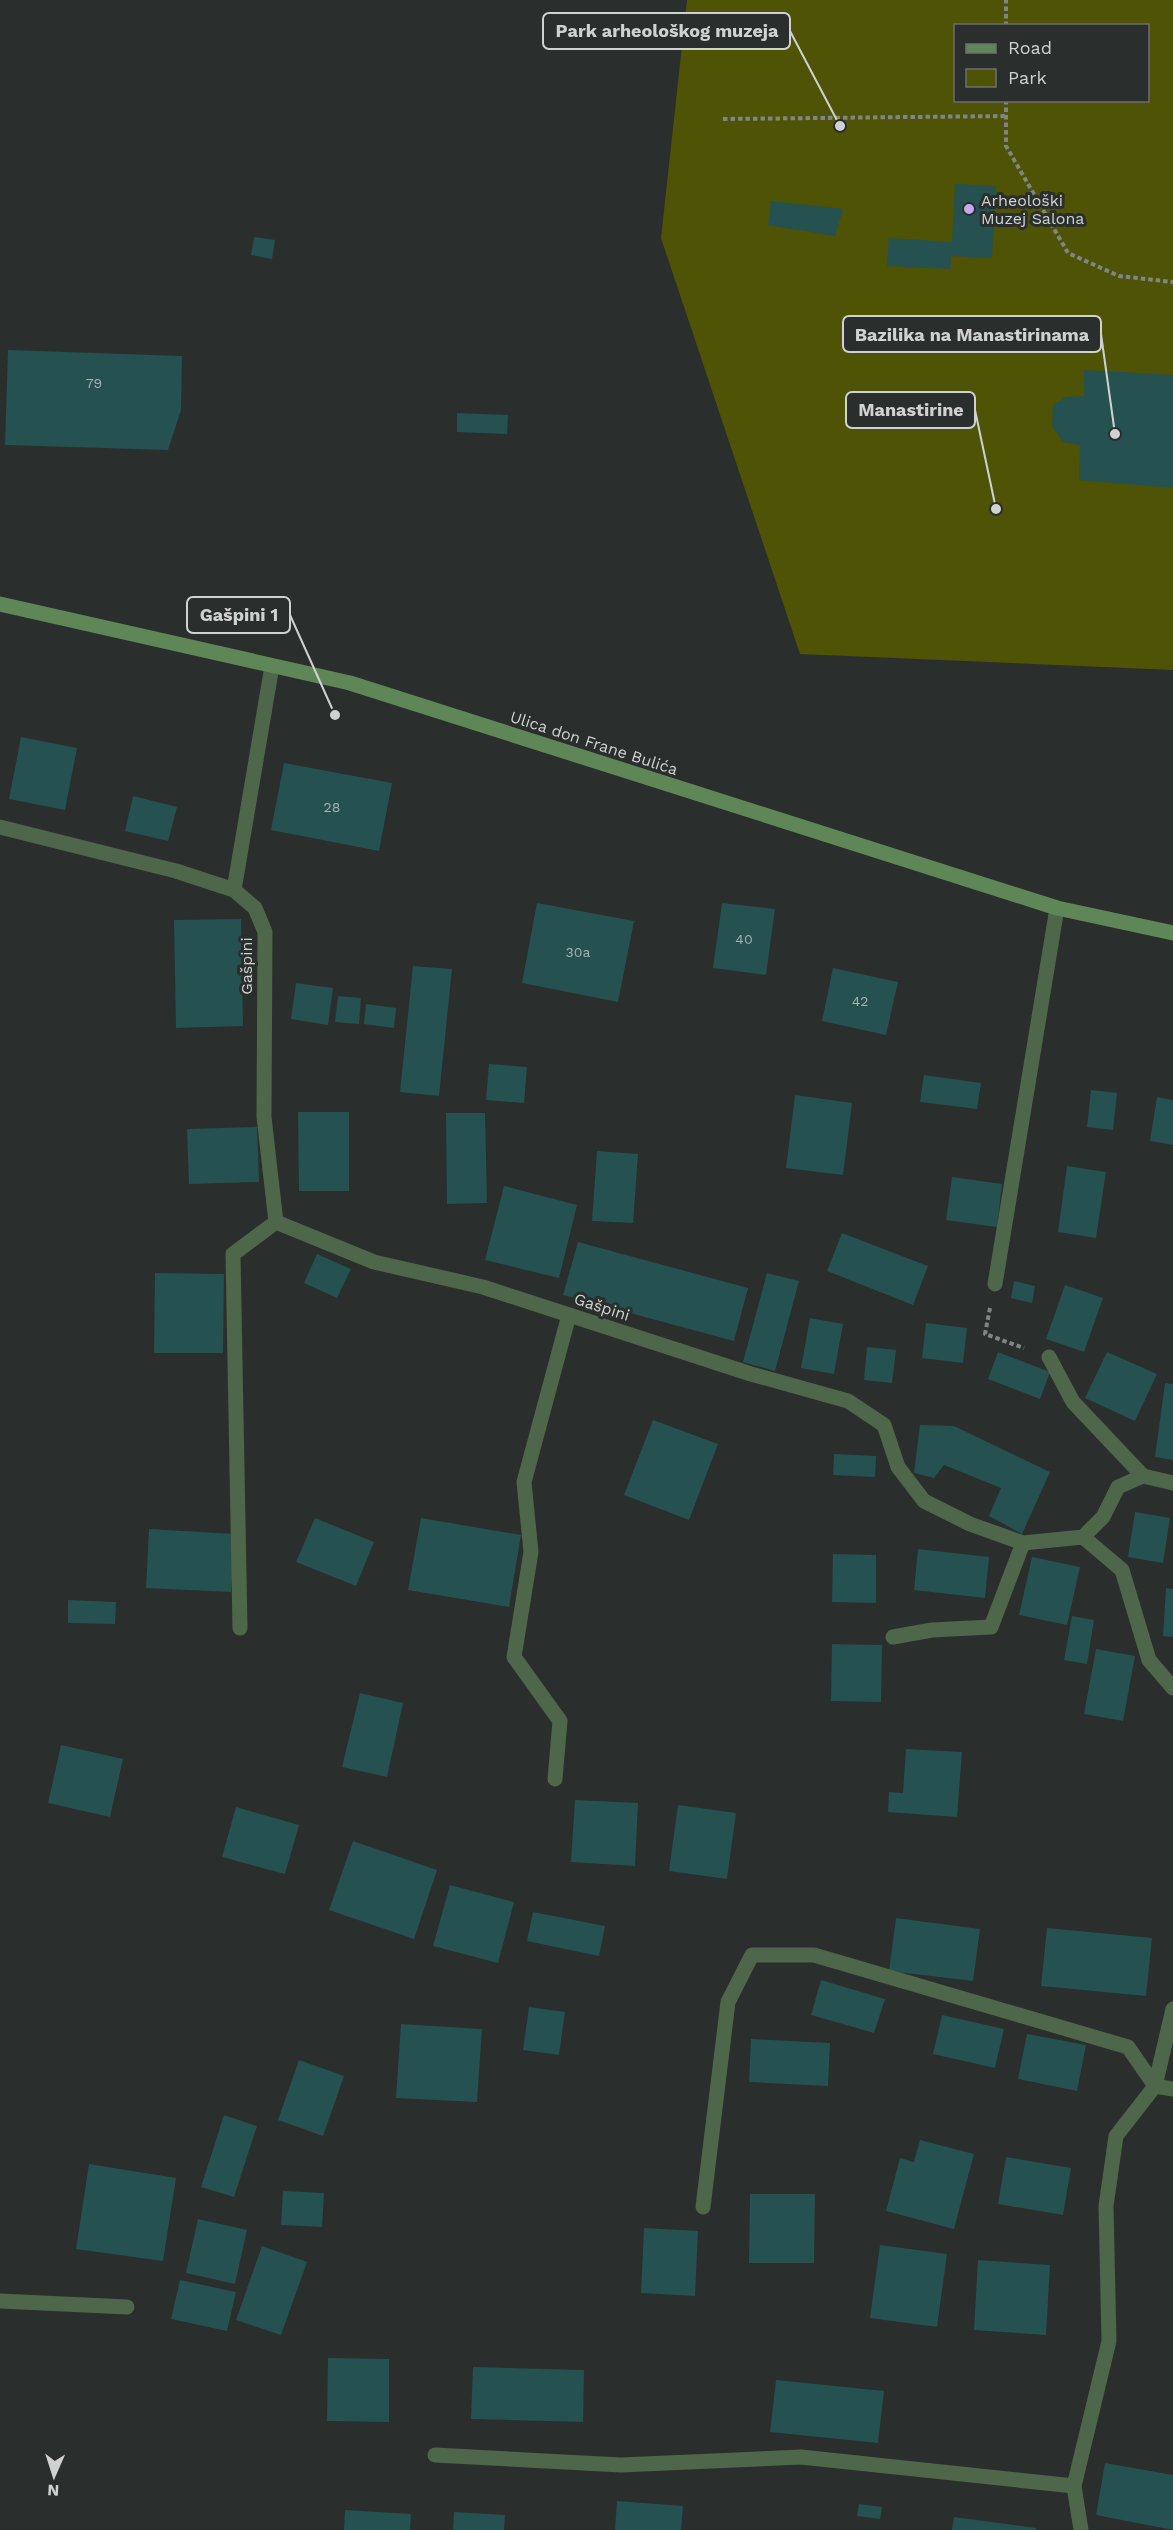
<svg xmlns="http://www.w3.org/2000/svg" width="1173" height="2530" viewBox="0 0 1173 2530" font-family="'Work Sans',sans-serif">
<rect width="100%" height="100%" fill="#2a2e2c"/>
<path fill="#4e5306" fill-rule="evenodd" d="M687,0H1173V670L800,654L661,238ZM956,26H1148V100H956Z"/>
<path fill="#255150" d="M955,184L996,186L992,258L951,256L950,269L887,266L889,238L952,242Z
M771,201L843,209L835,236L768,225Z
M254,237L275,240L272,259L251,255Z
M8,350L182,356L181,410L168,450L5,445Z
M1084,370L1173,375V488L1079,480L1080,445L1063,442L1052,426L1053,405L1066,397L1084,396Z
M457,413L508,415L507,434L457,432Z
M21,737L77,748L65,810L9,799Z
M284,763L392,783L379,851L271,830Z
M133,796L177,807L168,841L125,831Z
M537,903L634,921L618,1002L522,983Z
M722,903L775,909L766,975L713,968Z
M241,919L243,1026L176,1028L174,920Z
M413,966L452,969L439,1096L400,1092Z
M833,968L898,982L886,1035L822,1021Z
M296,983L333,988L328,1025L291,1019Z
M338,996L361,998L359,1024L335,1022Z
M366,1004L396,1008L394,1028L364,1024Z
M489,1064L527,1067L524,1103L486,1100Z
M924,1075L981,1083L977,1109L920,1102Z
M1091,1090L1117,1093L1113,1130L1087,1127Z
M795,1095L852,1103L843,1175L786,1168Z
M1157,1097L1173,1100V1145L1150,1141Z
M298,1112H349V1191H299Z
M446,1113H485L487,1203L447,1204Z
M257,1127L259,1182L189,1184L187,1129Z
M597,1151L638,1154L633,1223L592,1221Z
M1067,1166L1106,1172L1096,1238L1058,1232Z
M952,1177L1002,1184L997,1227L946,1220Z
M504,1186L577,1205L559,1278L485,1260Z
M842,1233L928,1266L913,1305L827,1271Z
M578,1242L748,1288L734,1341L563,1295Z
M317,1254L351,1269L337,1298L304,1283Z
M155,1273L224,1274L223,1353H154Z
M767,1273L799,1281L775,1371L743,1362Z
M1014,1281L1035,1286L1032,1303L1011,1298Z
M1065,1285L1103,1298L1084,1352L1046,1339Z
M810,1318L843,1324L834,1374L801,1368Z
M926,1323L967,1328L963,1363L922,1358Z
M867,1347L896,1350L892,1383L864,1380Z
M998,1352L1050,1372L1040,1399L988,1379Z
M1107,1352L1157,1374L1135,1421L1085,1398Z
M1165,1383L1173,1384V1460L1155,1457Z
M653,1420L718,1444L689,1520L624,1495Z
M920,1425L954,1426L1050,1472L1022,1534L989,1516L1001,1488L944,1465L934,1478L914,1473Z
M834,1454L876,1456L875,1477L833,1475Z
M1135,1512L1170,1518L1163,1563L1128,1557Z
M315,1518L374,1542L356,1586L296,1562Z
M421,1518L521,1535L509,1607L408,1590Z
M149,1529L234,1534L231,1592L146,1588Z
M918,1549L989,1557L985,1598L914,1590Z
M833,1554L876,1555V1603L832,1602Z
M1032,1557L1080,1567L1067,1625L1019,1615Z
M1166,1588L1173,1589V1637L1163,1636Z
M68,1600L116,1602L115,1624L68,1623Z
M1072,1616L1094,1620L1087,1664L1064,1660Z
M832,1644L882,1645L881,1702L831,1701Z
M1096,1649L1135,1656L1123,1721L1084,1714Z
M360,1693L403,1703L387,1777L342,1767Z
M61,1745L123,1759L110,1817L48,1803Z
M906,1749L962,1752L957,1817L888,1812L889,1792L903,1793Z
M575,1800L638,1803L635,1866L571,1862Z
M678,1805L736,1813L727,1879L669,1871Z
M236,1807L299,1825L285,1874L222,1857Z
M353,1841L437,1870L414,1939L329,1910Z
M450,1885L514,1902L498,1963L433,1946Z
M533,1912L605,1926L599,1956L527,1941Z
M896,1918L980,1929L973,1981L889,1971Z
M1047,1928L1152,1938L1146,1996L1041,1986Z
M821,1980L885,1999L874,2033L811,2015Z
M529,2007L565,2012L559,2055L523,2050Z
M942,2015L1004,2029L995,2068L933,2054Z
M401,2024L482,2029L477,2102L396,2098Z
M1027,2034L1086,2045L1077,2091L1018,2079Z
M751,2039L830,2043L828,2086L749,2082Z
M299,2060L344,2076L323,2136L278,2120Z
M224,2115L257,2126L234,2197L201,2187Z
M920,2140L974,2154L954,2229L886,2211L900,2158L914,2162Z
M1006,2157L1071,2168L1063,2215L998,2204Z
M89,2164L176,2178L163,2261L76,2249Z
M283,2191L324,2193L322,2227L281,2225Z
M750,2194H815L814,2263H749Z
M198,2219L247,2230L235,2284L186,2273Z
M644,2228L698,2231L695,2296L641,2293Z
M880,2245L947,2254L937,2327L870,2318Z
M262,2246L307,2262L281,2335L236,2320Z
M978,2260L1050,2265L1046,2335L974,2330Z
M180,2280L236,2292L227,2331L171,2319Z
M328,2358L389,2359V2422L327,2421Z
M473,2367L584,2370L583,2422L471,2419Z
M776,2380L884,2391L878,2443L770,2432Z
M1105,2463L1173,2475V2530L1096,2515Z
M617,2501L683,2506L681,2530H615Z
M859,2504L882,2507L880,2519L857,2516Z
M345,2510L411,2514L410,2530H344Z
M454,2512L505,2515L504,2530H453Z
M954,2517L1036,2528V2530H952Z"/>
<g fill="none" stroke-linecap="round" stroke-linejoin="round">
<path stroke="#818583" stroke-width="4" stroke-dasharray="4.5 3" stroke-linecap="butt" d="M1006,26V0
M1006,100V146L1068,253L1119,276L1173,282
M723,119L1006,116
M990,1308L985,1334L1024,1348"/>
<path stroke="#4e6649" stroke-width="15" d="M995,1284L1057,908
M1049,1357L1073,1402L1143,1476
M240,1628L233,1254L276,1222
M893,1637L932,1630L991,1627L1023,1543
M555,1779L560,1721L514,1657L531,1552L524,1482L569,1315
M703,2207L728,2002L752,1955H814L1128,2047L1155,2086L1173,2089
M0,2301L127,2307"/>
<path stroke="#4e6649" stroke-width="15" d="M0,827L176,871L234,890L255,908L265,932L264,1117L276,1222L374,1262L483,1287L751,1374L848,1401L884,1425L898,1467L924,1501L970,1524L1023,1543L1083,1537L1103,1517L1118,1487L1143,1476L1173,1483
M234,890L272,666
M1083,1537L1122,1570L1149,1660L1173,1688
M435,2455L621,2465L801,2457L1074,2486
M1081,2530L1074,2486L1109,2341L1106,2206L1116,2136L1155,2086L1173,2009"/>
<path stroke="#5e8657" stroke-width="15" d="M0,604L350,683L1057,908L1173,933"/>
</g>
<circle fill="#c4a7f1" stroke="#2a2e2c" stroke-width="2" cx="969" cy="209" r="6"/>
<g text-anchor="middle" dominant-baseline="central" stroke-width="6" stroke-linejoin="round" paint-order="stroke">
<g font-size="14" fill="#a4b2b1">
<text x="94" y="383">79</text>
<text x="332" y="807">28</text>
<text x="744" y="939">40</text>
<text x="578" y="952">30a</text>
<text x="860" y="1001">42</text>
</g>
<g font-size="16" fill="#cfd2d1" stroke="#2a2e2c" text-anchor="start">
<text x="981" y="200">Arheološki<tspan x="981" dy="18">Muzej Salona</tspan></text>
</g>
<g font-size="16" fill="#cfd2d1" stroke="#2a2e2c">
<text transform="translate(594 743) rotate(18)">Ulica don Frane Bulića</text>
<text transform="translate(246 966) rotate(-90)">Gašpini</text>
<text transform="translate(602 1307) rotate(18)">Gašpini</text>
</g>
</g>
<path fill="none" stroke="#cfd2d1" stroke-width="2" d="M840 126L790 31M1115 434L1101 334M996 509L975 410M335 715L290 615"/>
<g fill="#cfd2d1" stroke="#2a2e2c" stroke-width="2">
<circle cx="840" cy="126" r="6"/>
<circle cx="1115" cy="434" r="6"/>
<circle cx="996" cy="509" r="6"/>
<circle cx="335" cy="715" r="6"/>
</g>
<g fill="#2a2e2c" stroke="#cfd2d1" stroke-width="2">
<rect x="543" y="13" width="247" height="36" rx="6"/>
<rect x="843" y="316" width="258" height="36" rx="6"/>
<rect x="846" y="392" width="129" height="36" rx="6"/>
<rect x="187" y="597" width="103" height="36" rx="6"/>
</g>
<g font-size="18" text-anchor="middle" font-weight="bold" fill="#cfd2d1">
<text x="667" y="37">Park arheološkog muzeja</text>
<text x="972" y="341">Bazilika na Manastirinama</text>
<text x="911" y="416">Manastirine</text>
<text x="239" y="621">Gašpini 1</text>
</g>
<rect x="954" y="24" width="195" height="78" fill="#2a2e2c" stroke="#6c706e" stroke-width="1.5"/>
<rect x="966" y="44" width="30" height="9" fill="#5e8657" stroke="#6c706e" stroke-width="1.5"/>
<text x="1008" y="54" font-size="18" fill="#cfd2d1">Road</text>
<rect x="966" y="69" width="30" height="18" fill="#4e5306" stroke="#6c706e" stroke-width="1.5"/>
<text x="1008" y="84" font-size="18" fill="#cfd2d1">Park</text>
<g transform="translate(54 2476) rotate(183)" stroke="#2a2e2c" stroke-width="4.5" paint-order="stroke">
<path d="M0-4.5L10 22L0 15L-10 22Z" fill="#cfd2d1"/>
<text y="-9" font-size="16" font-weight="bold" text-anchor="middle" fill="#cfd2d1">N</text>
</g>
</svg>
